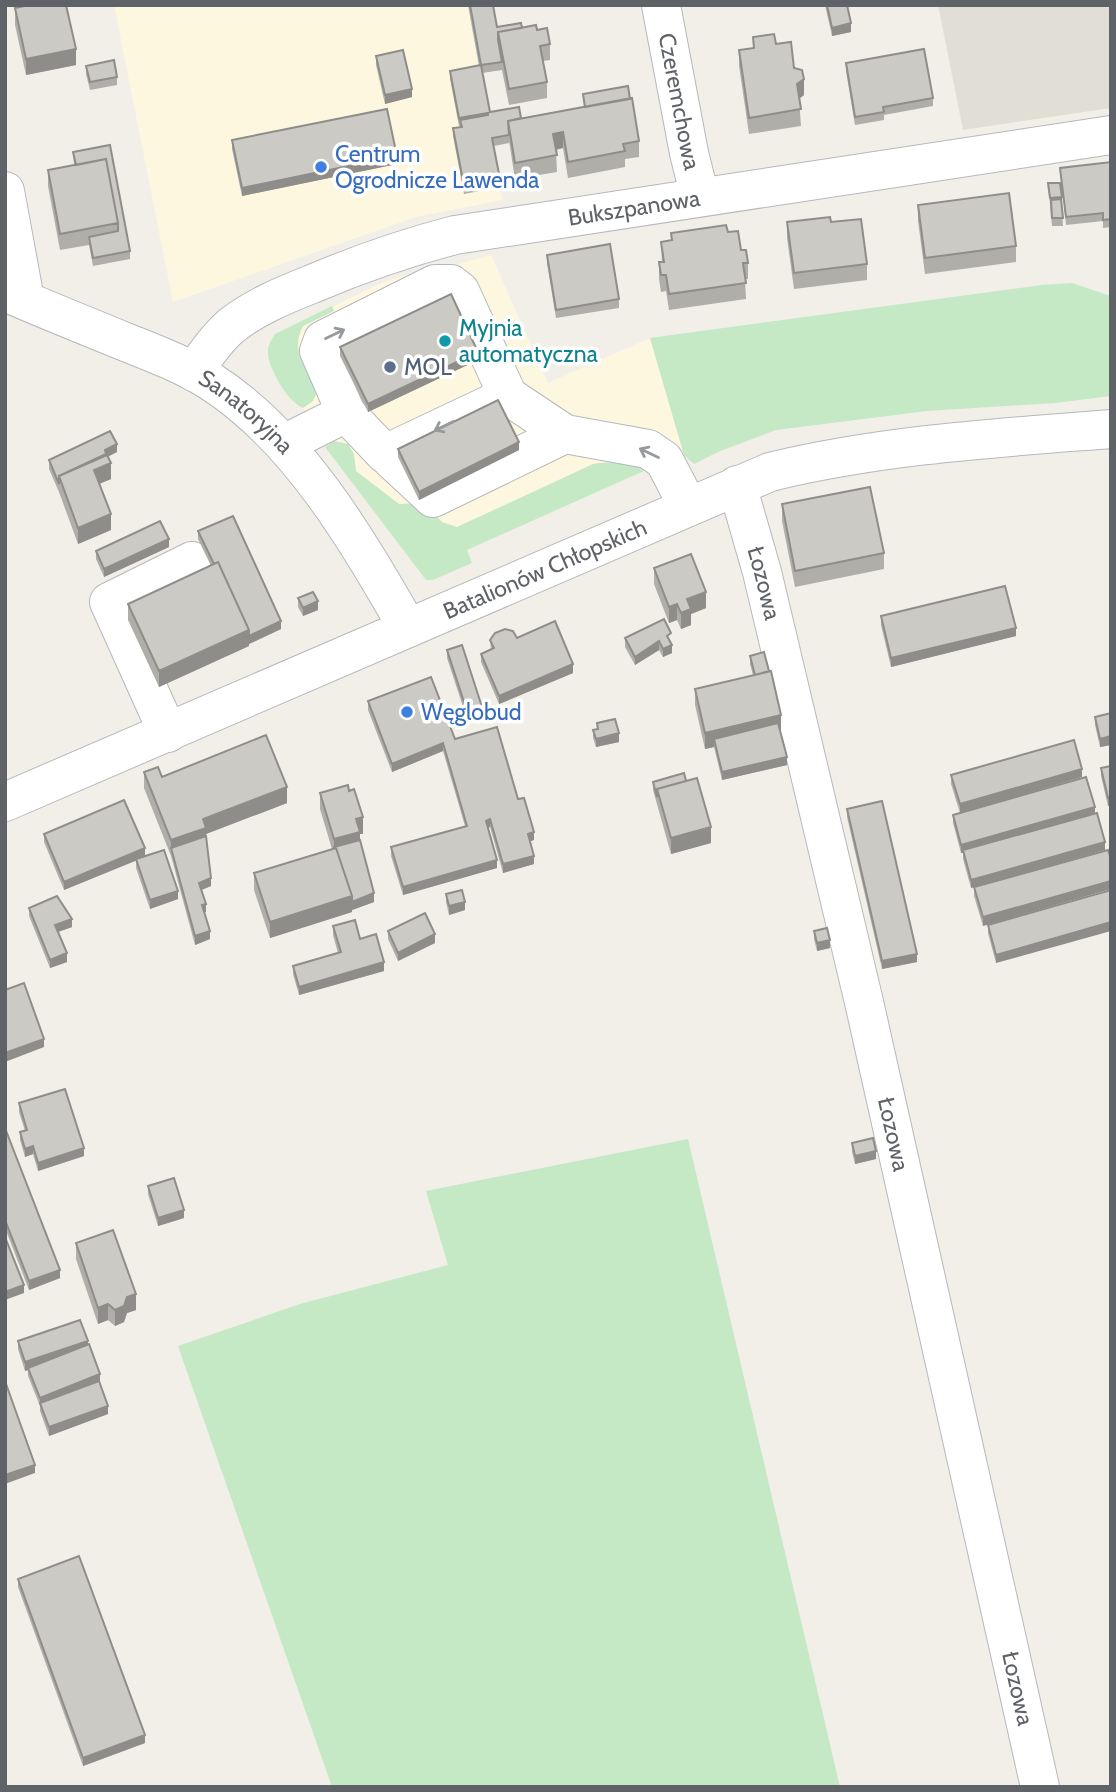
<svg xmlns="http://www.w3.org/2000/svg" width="1116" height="1792" viewBox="0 0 1116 1792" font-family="Cabin,sans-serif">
<rect width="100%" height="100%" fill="#f1efe8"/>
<path fill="#fef7e0" d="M114,5H468L502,200L416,217L173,302Z
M491,255L548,383L650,338L684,455L645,470L467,550L472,563L433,580H426L325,447L328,443L304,409L297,406L278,381L271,368L267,352L275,334L382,283L434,266L447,267Z"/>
<path fill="#e1ded6" d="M938,5H1111V108L963,130Z"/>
<path fill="#c5e8c5" d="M1072,283L1111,296V396L1055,403L927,411L776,430L718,452L694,464L684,455L650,338L1042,285Z
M332,306L334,311L303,326C288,355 311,368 316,394L313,401L303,408C289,403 269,370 268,354C267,347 271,340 275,334Z
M334,441L348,444L354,454L356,471L399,504L424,503L442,522L457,527L593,464C611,461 629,461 646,470L467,550L472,563L433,580H426L325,447Z
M688,1139L840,1787H332L178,1346L300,1304L448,1265L426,1191Z"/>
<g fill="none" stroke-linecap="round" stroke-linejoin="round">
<defs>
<g id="minor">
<path id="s1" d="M661,5L689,153L700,197"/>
<path d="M5,191L25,300"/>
<path id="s2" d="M5,292C44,309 84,325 123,341C153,353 183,364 210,381C298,437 357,540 408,628"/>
<path id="s3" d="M194,372C205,355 216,339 231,326C255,307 284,295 312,284C359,264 405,248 455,235L1111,135"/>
<path d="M346,413L319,351L323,340L435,284H451L460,291L508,396"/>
<path d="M284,444L346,413L385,454L508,396L565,434L648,449L664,460L688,506"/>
<path d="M391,459L433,498L565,434"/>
<path id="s4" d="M737,485L762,572L864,1002L1040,1787"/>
<path d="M168,733L109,602L192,561"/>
<path id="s5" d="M5,802L770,472C881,445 996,438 1111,429"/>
</g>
</defs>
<use href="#minor" stroke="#b5b8bc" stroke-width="40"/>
<use href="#minor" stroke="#fff" stroke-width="38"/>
</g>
<path fill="#afaea9" d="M468,5H493L497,27L522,28L537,30L550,44V60L543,61L547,82V98L509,105L502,70L482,73L490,112L521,118L584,107L583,94L639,141V157L625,159V167L568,178L563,148L556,150L557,172L515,179L509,141V143L494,146L500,179V187L464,194L453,136V128L460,127V126H459L450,79V71L479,66Z
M825,5H847L851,32L832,36Z
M15,8L76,65L26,75L15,25Z
M753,37L794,68L804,95L799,99L801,126L749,134L739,66V50L753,48Z
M376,56L412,97L385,104L376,65Z
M846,63L933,98V106L884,115V120L855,125L846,71Z
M86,66L117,77V85L90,90L86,74Z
M232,140L397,164L242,196L232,149Z
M110,145L130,251V259L93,266L89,245L60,250L48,186V170L74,165L73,152Z
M1111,162V227L1103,228V221L1066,225L1060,168Z
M1048,183H1060L1063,226H1052Z
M918,205L1016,246V262L925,274L918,221Z
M787,222H831L867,264V280L794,289L787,238Z
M728,232L741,250L748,263V279H745L746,299L669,310L666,291L661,292L659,279V262H662L661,242L671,240V233Z
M547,255L619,299V308L556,318L547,263Z
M340,347L478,360L368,412L340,356Z
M398,449L519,450L419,500L398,457Z
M117,452L108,457L111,479L99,484L111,530L78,544L59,492L49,469V460Z
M782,504L884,553V569L795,587L782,521Z
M198,531L281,629L249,644V646L159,687L128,620V604L211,566L198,539Z
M169,547L104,577L96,559V551Z
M654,568L706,608L691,614V625L681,629L677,620L669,623L654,584Z
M298,598L318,610L303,616L298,607Z
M881,616L1016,636L891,667L881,625Z
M517,638L573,673L499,704L481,662V654L491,649L490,640Z
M625,638L671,642L672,653L663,657L659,650L635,665L625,647Z
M447,650L482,715L467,719L447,658Z
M750,656L781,731H780L787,765L722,780L714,747L705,749L695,705V689L753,675L750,664Z
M368,701L455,739L518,799L534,840L530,841L534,864L503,873L490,827L488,828L497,868L403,895L391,856V847L465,826L443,751L392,772L368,710Z
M1111,713V745L1100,747L1095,725V717Z
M597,723L619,742L596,747L593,738V730L597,729Z
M1111,766V815L1110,805L1108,806L1101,776V768Z
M144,772L287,803L206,834L211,886L201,890L206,912H204L210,939L195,945L171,856L144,788Z
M951,775L1082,777L960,813L951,784Z
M1086,777L983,926L974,896V887L971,888L963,859V853H961L953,823V815Z
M686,781L711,843L671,854L653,790V782Z
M320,793L363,834H360V840L374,902L352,910V912L270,938L254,890V873L332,849L320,809Z
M847,809L917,962L882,969L847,817Z
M44,834L145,857L178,899L150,909L136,868V860L64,890L44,842Z
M1111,890L996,963L988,933V925Z
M446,894L465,910L449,915L446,902Z
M29,908L72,927L58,932L67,962L50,968L29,916Z
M333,926L360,939L384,971L299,995L293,974V966L338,953L333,935Z
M388,931L435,943L398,961L388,939Z
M814,931L830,948L817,951L814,939Z
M19,1103L84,1156L38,1171L33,1154L25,1157L20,1140V1132L25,1131L19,1112Z
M5,1128L60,1278L29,1290L5,1228Z
M852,1143L876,1159L855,1164L852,1152Z
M148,1186L184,1218L158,1226L148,1194Z
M76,1243L136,1310L127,1313L124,1322L115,1326L108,1320L98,1324L76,1259Z
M18,1341L88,1345L100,1383L108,1414L49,1436L40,1411V1406L28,1376V1370L25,1371L18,1349Z
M18,1579L145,1743L83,1766L18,1587Z"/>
<path fill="#8f8d8a" d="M851,23V32L832,36V28Z
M76,49V65L26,75V59Z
M804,79V95L797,100V84Z
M412,89V97L385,104V95Z
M563,132V148L553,150V134Z
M397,156V164L242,196V188Z
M478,352V360L368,412V404Z
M519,442V450L419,500V492Z
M117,444V452L106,457V462L72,478V487L64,490L62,483L69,480V472L105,454V450Z
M111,463V479L94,486V470Z
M111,514V530L78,544V528Z
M169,539V547L104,577V569Z
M706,592V608L691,614V625L681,629V613L687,599Z
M318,601V610L303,616V608Z
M677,604V620L669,623V607Z
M281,621V629L249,644V646L159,687V671L249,630Z
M1016,628V636L891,667V658Z
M659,641V650L635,665V657Z
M672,645V653L663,657V649Z
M573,664V673L499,704V696Z
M482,707V715L467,719V711Z
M781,715V731L716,747L714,739V747L705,749V733Z
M619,733V742L596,747V739Z
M1111,736V745L1100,747V739Z
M443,743V751L392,772V764Z
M787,757V765L722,780V772Z
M1082,769V777L960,813V804Z
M287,787V803L206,834V844L171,848V840L203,819Z
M1111,797V805L1108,806V798Z
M1095,807V815L961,853V845Z
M363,817V834H360V848L334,847V839L356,819Z
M490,819V827L486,829V821Z
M711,827V843L671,854V838Z
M534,832V840L528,842V834Z
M1105,842V850L971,888V880Z
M145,848V857L64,890V882Z
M534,856V864L503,873V864Z
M497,860V868L403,895V887Z
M211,878V886L199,891V883Z
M1111,881V889L983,926V917Z
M178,891V899L150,909V900Z
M374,893V902L352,910V912L270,938V922L352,896Z
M465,902V910L449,915V906Z
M206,904V912L202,913V905Z
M72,919V927L55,933V925Z
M1111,922V931L996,963V955Z
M210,931V939L195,945V936Z
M435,934V943L398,961V953Z
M830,940V948L817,951V943Z
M67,953V962L50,968V960Z
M917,954V962L882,969V961Z
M384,962V971L299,995V987Z
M44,1039V1047L5,1062V1053Z
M33,1146V1154L25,1157V1149Z
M84,1148V1156L38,1171V1163Z
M876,1151V1159L855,1164V1156Z
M184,1210V1218L158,1226V1218Z
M60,1270V1278L29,1290V1281Z
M24,1285V1293L5,1300V1292Z
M136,1294V1310L127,1313L124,1322L115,1326V1310L127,1297Z
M108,1304V1320L98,1324V1308Z
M88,1341V1349L25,1371V1362Z
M100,1374V1383L40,1403V1406V1398Z
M108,1406V1414L49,1436V1427Z
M35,1465V1473L5,1484V1475Z
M145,1735V1743L83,1766V1758Z"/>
<path fill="#cccac5" stroke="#8f8d8a" stroke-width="2" d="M29,5H66L76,49L26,59L15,8Z
M470,5H493L497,27L521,23L522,28L498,32V40L502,62L481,65Z
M827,5H847L851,23L832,28Z
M536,25L537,30L547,28L550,44L540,46L547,82L509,89L498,32Z
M774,34L776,44L791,42L794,68L802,70L804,79L797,84L801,109L749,118L739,50L754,48L753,37Z
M924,49L933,98L883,107L884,112L855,117L846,63Z
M403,50L412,89L385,95L376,56Z
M114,60L117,77L90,82L86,66Z
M481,65L490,112L519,107L521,118L508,121L509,135L492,138L500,179L464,186L453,128L462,127L460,120L488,115V113L459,118L450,71Z
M628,86L630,99L585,107L583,94Z
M632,98L639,141L623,144L625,151L568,162L563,132L553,134L557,155L515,163L508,121Z
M387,109L397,156L242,188L232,140Z
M110,145L130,251L93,258L89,237L118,231V223L106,159L76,165L73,152Z
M106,159L118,223L60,234L48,170Z
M1111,162V219L1103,220V213L1066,217L1060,168Z
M1048,183H1060L1062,197L1050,198Z
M1009,193L1016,246L925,258L918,205Z
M1061,199L1063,218H1052L1051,200Z
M830,217L831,222L861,219L867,264L794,273L787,222Z
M726,225L728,232L738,231L741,250H746L748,263H743L746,283L669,294L666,275H661L659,262H664L661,242L672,240L671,233Z
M610,244L619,299L556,310L547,255Z
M451,294L478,352L368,404L340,347Z
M498,400L519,442L419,492L398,449Z
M110,431L117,444L105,450L106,454L59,476V484L49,460Z
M107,455L111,463L94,470L111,514L78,528L59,476Z
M870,487L884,553L795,571L782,504Z
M233,516L281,621L249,636V630L218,562L214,564L198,531Z
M160,521L169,539L104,569L96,551Z
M691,554L706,592L687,599L691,609L681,613L677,604L669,607L654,568Z
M218,562L249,630L159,671L128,604Z
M1005,586L1016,628L891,658L881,616Z
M313,592L318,601L303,608L298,598Z
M664,619L671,633L667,636L672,645L663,649L659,641L635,657L625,638Z
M555,621L573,664L499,696L481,654L494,648L490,640L495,633L505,629L513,631L517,638Z
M462,645L482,707L467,711L447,650Z
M764,652L769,671L755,675L750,656Z
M771,671L781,715L705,733L695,689Z
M431,677L455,739L497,727L518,799L524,798L534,832L528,834L534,856L503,864L490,819L486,821L497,860L403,887L391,847L467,826L443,743L392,764L368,701Z
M1111,713V736L1100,739L1095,717Z
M615,719L619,733L596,739L593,730L598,729L597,723Z
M778,723L787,757L722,772L714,739Z
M266,735L287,787L203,819L206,828L171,840L144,772L158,767L162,777Z
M1074,740L1082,769L960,804L951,775Z
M1111,766V797L1108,798L1101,768Z
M684,773L686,781L657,789V797L653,782Z
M1086,777L1095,807L961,845L953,815Z
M697,778L711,827L671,838L657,789Z
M348,785L349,791L354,789L363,817L356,819L360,832L334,839L320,793Z
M124,800L145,848L64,882L44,834Z
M882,801L917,954L882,961L847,809Z
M1097,813L1105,842L971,880L963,850Z
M206,836L211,878L199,883L206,904L202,905L210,931L195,936L171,848Z
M360,840L374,893L352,902V896L336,848H335L334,847Z
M336,848L352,896L270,922L254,873Z
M164,850L178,891L150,900L136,859Z
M1108,850L1111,859V881L983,917L974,887Z
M462,890L465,902L449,906L446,894Z
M1111,890V922L996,955L988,925Z
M57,896L72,919L55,925L67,953L50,960L29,908Z
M425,913L435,934L398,953L388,931Z
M355,920L360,939L376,934L384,962L299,987L293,966L341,952L333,926Z
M827,928L830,940L817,943L814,931Z
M24,983L44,1039L5,1053V990Z
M65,1089L84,1148L38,1163L33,1146L25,1149L20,1132L27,1130L19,1103Z
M5,1128L60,1270L29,1281L5,1220Z
M873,1138L876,1151L855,1156L852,1143Z
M174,1178L184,1210L158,1218L148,1186Z
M113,1230L136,1294L127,1297L124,1306L115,1310L108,1304L98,1308L76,1243Z
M5,1237L24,1285L5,1292Z
M80,1320L88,1341L25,1362L18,1341Z
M89,1344L100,1374L40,1398L28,1368Z
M5,1381L35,1465L5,1475Z
M99,1381L108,1406L49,1427L40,1403Z
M79,1556L145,1735L83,1758L18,1579Z"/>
<defs><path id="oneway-shaft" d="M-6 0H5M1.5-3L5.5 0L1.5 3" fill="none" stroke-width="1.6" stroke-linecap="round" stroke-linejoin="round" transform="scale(1.75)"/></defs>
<g stroke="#979a9d">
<use href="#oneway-shaft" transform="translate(335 334) rotate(-26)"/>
<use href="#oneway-shaft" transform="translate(444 426) rotate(154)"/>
<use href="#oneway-shaft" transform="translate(649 453) rotate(-154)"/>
</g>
<g fill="#3f7fe0" stroke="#fff" stroke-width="2.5">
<circle cx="321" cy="167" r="7"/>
<circle cx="407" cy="712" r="7"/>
</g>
<circle fill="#0f9aa8" stroke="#fff" stroke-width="2.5" cx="445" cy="341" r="7"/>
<circle fill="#5c6f8a" stroke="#fff" stroke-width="2.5" cx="390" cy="367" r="7"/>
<g text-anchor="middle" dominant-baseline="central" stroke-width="7" stroke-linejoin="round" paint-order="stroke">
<g font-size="23" fill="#5f6368" stroke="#fff">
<text stroke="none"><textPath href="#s1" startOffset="98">Czeremchowa</textPath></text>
<text stroke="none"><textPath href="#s3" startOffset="483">Bukszpanowa</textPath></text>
<text stroke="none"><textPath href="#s2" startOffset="271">Sanatoryjna</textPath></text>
<text stroke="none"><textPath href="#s5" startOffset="588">Batalionów Chłopskich</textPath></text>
<text stroke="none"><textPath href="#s4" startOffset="102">Łozowa</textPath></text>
<text stroke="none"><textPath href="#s4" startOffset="668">Łozowa</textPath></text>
<text stroke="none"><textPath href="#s4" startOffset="1236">Łozowa</textPath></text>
</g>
<g font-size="23" fill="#366cbe" stroke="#fff" text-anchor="start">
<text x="335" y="154">Centrum<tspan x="335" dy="26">Ogrodnicze Lawenda</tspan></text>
<text x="421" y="712">Węglobud</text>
</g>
<g font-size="23" fill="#0d838f" stroke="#fff" text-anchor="start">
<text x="459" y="328">Myjnia<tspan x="459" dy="26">automatyczna</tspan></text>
</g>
<g font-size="23" fill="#4e5e75" stroke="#fff" text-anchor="start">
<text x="404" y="367">MOL</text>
</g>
</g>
<rect width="1116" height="1792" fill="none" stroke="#5f6368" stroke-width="14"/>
</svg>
